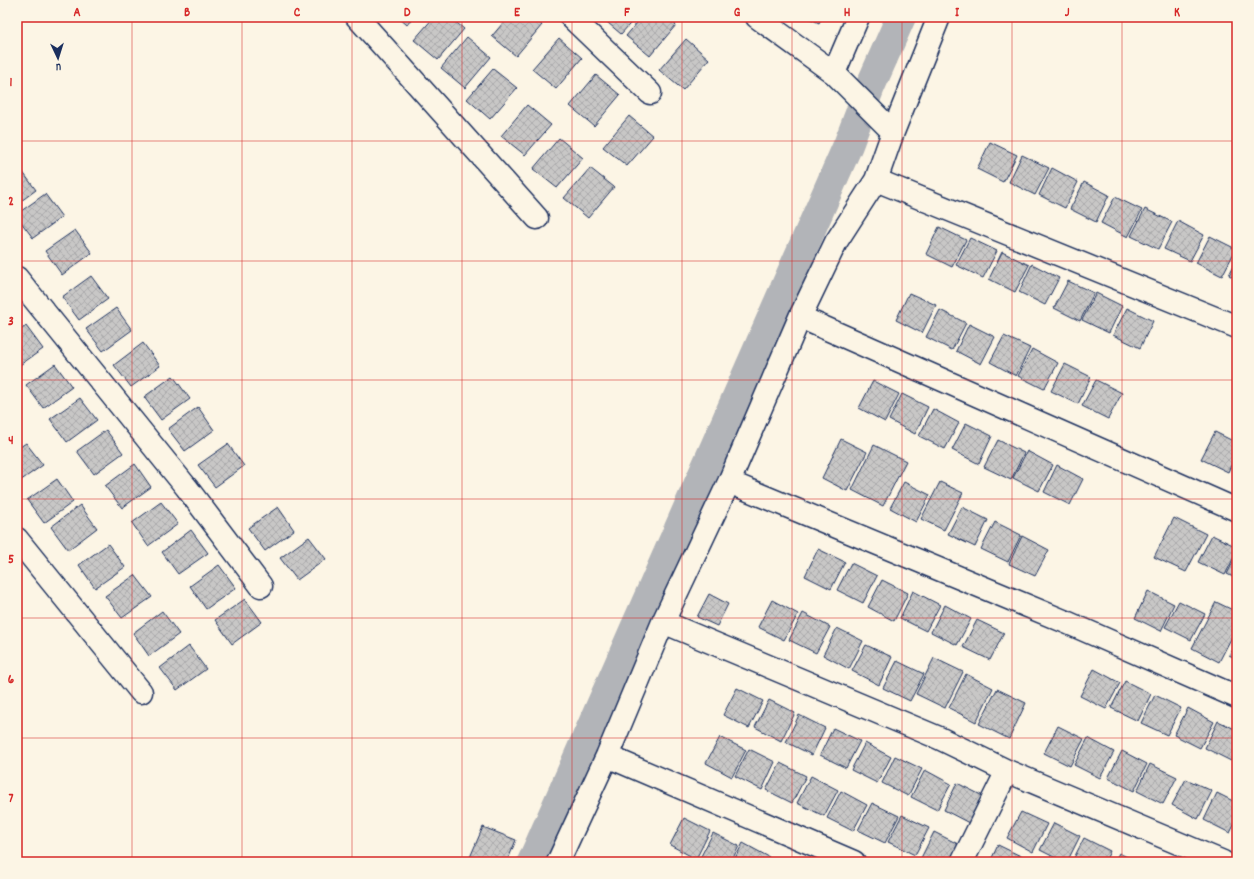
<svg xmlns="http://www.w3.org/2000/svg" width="1254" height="879" viewBox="0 0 1254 879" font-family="Dekko,sans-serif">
<defs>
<pattern id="building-cross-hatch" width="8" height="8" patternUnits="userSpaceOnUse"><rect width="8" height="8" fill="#c8c7c6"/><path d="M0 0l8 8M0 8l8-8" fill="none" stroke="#ababac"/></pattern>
</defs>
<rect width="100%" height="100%" fill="#fcf5e5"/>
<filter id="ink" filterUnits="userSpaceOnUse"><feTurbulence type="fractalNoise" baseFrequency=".025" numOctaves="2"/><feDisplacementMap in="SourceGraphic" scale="8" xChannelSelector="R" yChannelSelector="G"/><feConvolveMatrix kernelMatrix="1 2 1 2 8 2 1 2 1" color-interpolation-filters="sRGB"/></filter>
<g filter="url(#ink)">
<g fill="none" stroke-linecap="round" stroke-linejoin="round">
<path stroke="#b2b4b8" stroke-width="30" d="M532,862L848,145L870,87L901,17"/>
</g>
<path fill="url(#building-cross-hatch)" stroke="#1b2f5e" d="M398,17H413L407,25Z
M434,17H450L464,29L438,60L414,40Z
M508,17H533L542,25L516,56L492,36Z
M601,17H636L621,34Z
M642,17H666L676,25L650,56L626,36Z
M807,17H822L819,23Z
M467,37L491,57L465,88L441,68Z
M559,38L582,58L556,89L532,69Z
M686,39L709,59L683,90L659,70Z
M493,69L517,88L490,119L467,99Z
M596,75L620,95L594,126L570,106Z
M527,105L551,125L525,155L501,136Z
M629,116L653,136L627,166L603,147Z
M559,138L583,158L557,188L533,169Z
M990,142L1017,155L1003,182L977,169Z
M1022,155L1049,168L1035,195L1009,182Z
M19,167L36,190L17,204V168Z
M590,168L614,187L588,218L564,198Z
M1052,168L1078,182L1065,208L1039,195Z
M1084,182L1109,195L1096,222L1070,209Z
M45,194L62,217L33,238L17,217V214Z
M1115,197L1142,210L1128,237L1101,223Z
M1145,209L1172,222L1158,249L1131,236Z
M1178,221L1204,235L1190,261L1164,249Z
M939,227L966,240L952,267L926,254Z
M75,230L92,253L62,275L45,251Z
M1210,236L1236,249L1222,276L1196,263Z
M970,238L997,251L983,278L956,265Z
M1002,252L1029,265L1015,292L989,279Z
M1237,259V280L1229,275Z
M1032,264L1059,278L1045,305L1019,292Z
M91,276L108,299L79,320L62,297Z
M1068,281L1094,293L1080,321L1054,308Z
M909,293L936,305L922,333L896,320Z
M1096,293L1122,306L1109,333L1082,320Z
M116,308L132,330L103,351L86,329Z
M1127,308L1153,321L1140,348L1113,335Z
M940,310L966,323L952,350L926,337Z
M969,324L995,337L981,364L956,351Z
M26,326L43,349L17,367V332Z
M1004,336L1030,348L1016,376L990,362Z
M143,343L160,366L131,387L114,365Z
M1032,349L1058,363L1044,389L1018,376Z
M55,364L72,387L43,408L26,385Z
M1065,364L1091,377L1078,404L1051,391Z
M173,376L190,399L161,420L144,397Z
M1096,380L1122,393L1108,419L1082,406Z
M873,381L899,394L885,422L859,408Z
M902,394L928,407L915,434L889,420Z
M80,398L97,420L67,442L50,419Z
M198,407L214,430L185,451L168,429Z
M933,409L959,423L945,449L919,436Z
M966,423L992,436L979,464L952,450Z
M106,430L123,453L94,474L77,451Z
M1215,432L1237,443V453L1228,472L1201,459Z
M841,439L867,452L847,491L822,478Z
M998,440L1024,453L1011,480L984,467Z
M26,443L43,465L17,483V449Z
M228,444L244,466L215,487L198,465Z
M874,445L906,461L883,506L852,490Z
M1027,451L1053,465L1039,491L1013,478Z
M135,464L151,487L122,508L105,486Z
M1057,465L1083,479L1070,505L1044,492Z
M57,479L73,502L44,523L27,500Z
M904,482L930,495L916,522L890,508Z
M940,482L963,493L944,530L921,519Z
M161,502L178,524L148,546L132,523Z
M80,505L97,528L68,550L51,527Z
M278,507L294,530L265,551L248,528Z
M962,507L988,520L975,547L948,534Z
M1174,518L1206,534L1186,572L1154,557Z
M995,522L1021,535L1008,562L981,549Z
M191,530L208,553L178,574L162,552Z
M1212,535L1237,547V551L1225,575L1198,562Z
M1022,536L1049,550L1035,576L1009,564Z
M309,537L326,559L297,580L280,558Z
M108,544L125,567L95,588L79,565Z
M818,549L845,562L831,589L805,576Z
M1237,554V579L1227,574Z
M851,563L877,576L863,603L837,590Z
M219,565L236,588L206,609L190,586Z
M135,575L152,597L122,618L105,596Z
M882,580L908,593L894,621L868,607Z
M913,591L940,605L926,631L900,618Z
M1148,591L1174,604L1161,631L1135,618Z
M709,594L728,604L717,626L697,617Z
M245,599L262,622L232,644L215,620Z
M772,600L798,614L784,640L758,627Z
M1179,601L1205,614L1191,640L1165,627Z
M1216,602L1237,612V627L1219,662L1192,648Z
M945,605L971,619L957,645L931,632Z
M162,611L179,634L149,656L133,633Z
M803,613L830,627L816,653L789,640Z
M977,620L1004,633L990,660L963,647Z
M837,628L863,641L849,669L823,655Z
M1237,639V659L1229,655Z
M866,645L892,657L879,685L852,671Z
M189,646L206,669L177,690L160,668Z
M934,658L963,672L945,708L916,694Z
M897,661L924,674L910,701L883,688Z
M1094,669L1120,683L1106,709L1080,696Z
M966,674L993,688L976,722L949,708Z
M1125,681L1151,694L1138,721L1111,708Z
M737,688L763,701L749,728L723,715Z
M997,689L1026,703L1009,739L979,724Z
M1155,695L1181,708L1167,735L1141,723Z
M769,700L795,713L781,741L755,727Z
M1188,708L1214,722L1200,748L1174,735Z
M799,715L825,728L812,755L786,742Z
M1218,721L1237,730V748L1231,761L1205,748Z
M1058,726L1084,739L1070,766L1044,753Z
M833,728L860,741L846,768L820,755Z
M720,737L746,750L732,777L706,763Z
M1088,738L1114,752L1100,778L1074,765Z
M865,743L891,757L877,783L851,770Z
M749,749L775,762L762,790L735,776Z
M1122,751L1147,764L1134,791L1108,778Z
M895,756L922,769L908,796L882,783Z
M780,763L806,776L792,803L766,790Z
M1150,764L1177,777L1163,804L1137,791Z
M925,770L951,784L937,810L911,797Z
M811,776L838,790L824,816L797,803Z
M1186,779L1212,791L1198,819L1172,805Z
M957,783L983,796L969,823L944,810Z
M841,791L867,805L853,831L827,818Z
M1217,793L1237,803V819L1230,833L1204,820Z
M872,803L899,816L885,843L858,830Z
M1021,812L1047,824L1033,852L1007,838Z
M902,815L929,828L915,855L888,842Z
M684,818L710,831L696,859L670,845Z
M1054,823L1080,836L1067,862H1064L1040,850Z
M483,827L516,840L507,862H468Z
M934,832L960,845L951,862H925L920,860Z
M713,833L739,846L731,862H704L699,860Z
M1084,838L1110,851L1105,862H1072Z
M743,843L769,857L766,862H733Z
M998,845L1033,862H990Z
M1119,853L1137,862H1114Z"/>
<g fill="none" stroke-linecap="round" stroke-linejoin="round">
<defs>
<path id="street" d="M357,17L537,218
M571,17L650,93
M757,17L834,73L893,132
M834,73L858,17
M876,180L1237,327
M17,278L187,488L261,586
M800,317L1237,510
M729,482L1066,622L1237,697
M17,539L141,692
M663,622L939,738L1007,771L1223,862
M607,756L854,862
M558,862L607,756L663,622L729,482L800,317L836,242L876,180L893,132L939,17
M962,862L1007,771"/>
</defs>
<use href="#street" stroke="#1b2f5e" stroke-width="25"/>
<use href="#street" stroke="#fcf5e5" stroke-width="22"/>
</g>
</g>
<path fill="none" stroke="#d62828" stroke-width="1" stroke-opacity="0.55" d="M132,17V862M242,17V862M352,17V862M462,17V862M572,17V862M682,17V862M792,17V862M902,17V862M1012,17V862M1122,17V862M17,141H1237M17,261H1237M17,380H1237M17,499H1237M17,618H1237M17,738H1237"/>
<rect width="1254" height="879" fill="none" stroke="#fcf5e5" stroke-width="44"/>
<g transform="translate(58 58) rotate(176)" stroke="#fcf5e5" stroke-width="3" paint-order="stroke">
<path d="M0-3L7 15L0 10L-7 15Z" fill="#1b2f5e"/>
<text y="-6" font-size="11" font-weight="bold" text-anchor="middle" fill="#1b2f5e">U</text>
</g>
<rect x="22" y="22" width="1210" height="835" fill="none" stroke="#d62828" stroke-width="1.5"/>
<g font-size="13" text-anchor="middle" font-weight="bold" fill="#d62828">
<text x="77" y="16">A</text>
<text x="187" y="16">B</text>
<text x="297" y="16">C</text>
<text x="407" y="16">D</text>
<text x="517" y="16">E</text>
<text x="627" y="16">F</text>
<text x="737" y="16">G</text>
<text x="847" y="16">H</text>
<text x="957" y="16">I</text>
<text x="1067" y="16">J</text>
<text x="1177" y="16">K</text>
<text x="11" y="86">1</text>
<text x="11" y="205">2</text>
<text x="11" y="325">3</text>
<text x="11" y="444">4</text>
<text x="11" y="563">5</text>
<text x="11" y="683">6</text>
<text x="11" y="802">7</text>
</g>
</svg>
